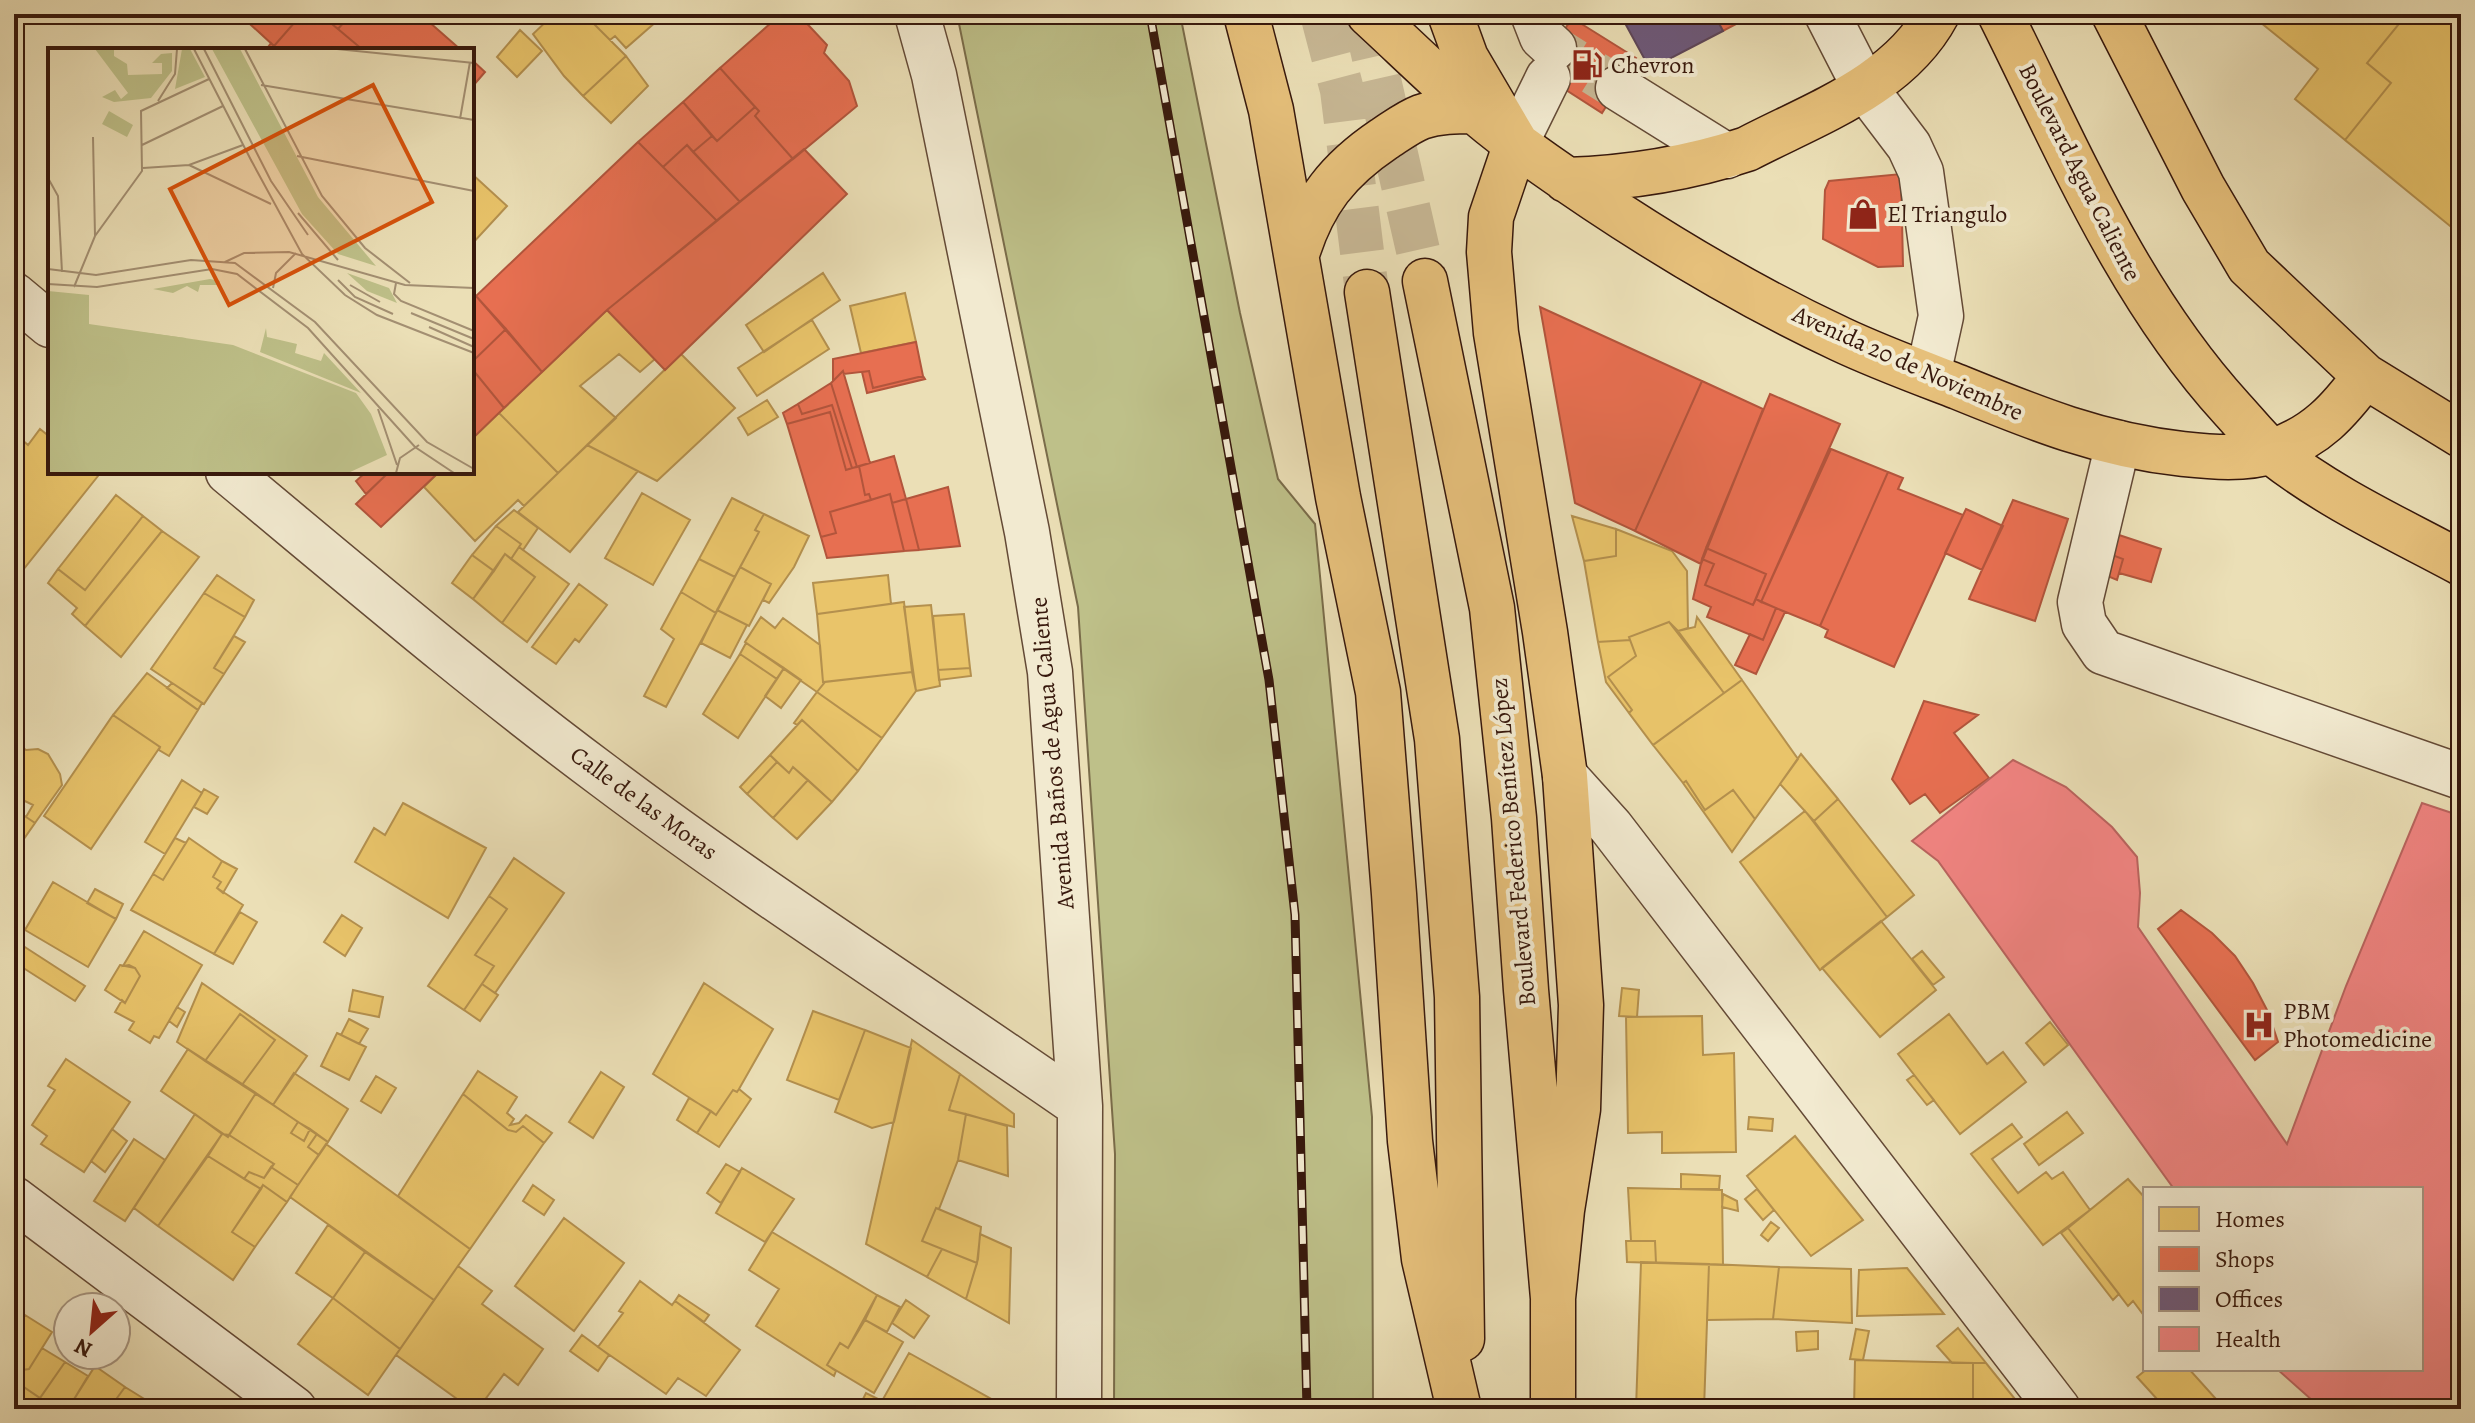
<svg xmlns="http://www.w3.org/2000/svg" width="2475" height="1423" viewBox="0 0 2475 1423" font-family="Alegreya,serif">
<rect width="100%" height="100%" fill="#ebdfb6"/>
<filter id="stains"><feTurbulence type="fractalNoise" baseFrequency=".0025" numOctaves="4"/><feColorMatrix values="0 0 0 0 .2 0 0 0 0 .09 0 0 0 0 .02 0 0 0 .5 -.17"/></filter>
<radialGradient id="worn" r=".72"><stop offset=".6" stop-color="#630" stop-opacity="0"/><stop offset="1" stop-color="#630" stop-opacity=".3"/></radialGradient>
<path fill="#bec089" stroke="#7a6c4a" stroke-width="2" d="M957,14H1180L1240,313L1278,479L1315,524L1372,1117L1373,1409H1114L1115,1154L1078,607Z"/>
<path fill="#e9c46a" stroke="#b4904e" stroke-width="2" d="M554,14H584L626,56L583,96L564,76L533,34Z
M601,14H665L626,48L615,36L610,40L592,22Z
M2250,14H2461V235L2295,99L2318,69Z
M2407,14H2461V235L2345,140L2391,83L2367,63Z
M520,30L542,51L517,77L497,57Z
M626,56L648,86L611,123L583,96Z
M472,174L507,206L472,244Z
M823,273L840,300L764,352L746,325Z
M905,293L916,342L861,353L850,306Z
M607,310L655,359L640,372L619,354L580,386L616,418L558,473L499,413Z
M812,320L829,349L757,396L738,368Z
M681,354L735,408L657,481L587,445Z
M767,400L778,417L748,435L738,418Z
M499,413L558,473L524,506L518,500L475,541L424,487L439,472H472V439Z
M40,429L50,437V472H93L98,476L15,580L14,449L21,439L28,445Z
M587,445L638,471L570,552L518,512Z
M642,493L690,520L653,585L605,558Z
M116,495L143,516L85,590L58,569Z
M732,498L764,514L755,530L759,532L735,577L699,559Z
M514,510L538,528L523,550L519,547L521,544L496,526Z
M764,514L809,536L794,567L769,603L763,600L771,584L740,567L759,532L755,530Z
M143,516L162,531L85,626L72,614L77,608L48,583L58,569L85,590Z
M1572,516L1616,529V556L1584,561Z
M496,526L521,544L511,559L505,554L494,571L472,555Z
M1616,529L1672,551L1687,571L1688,628L1678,631L1669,622L1629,637L1630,640L1598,642L1584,561L1616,556Z
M162,531L199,557L121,657L85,626Z
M519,547L569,584L527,642L502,623L535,577L511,559Z
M505,554L535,577L502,623L473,599Z
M472,555L494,571L473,599L452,583Z
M699,559L735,577L716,613L681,592Z
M740,567L771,584L749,626L717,610Z
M217,575L254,600L245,617L204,593Z
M888,575L891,604L817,614L813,583Z
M579,584L607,605L579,642L575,639L556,664L532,647Z
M681,592L716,613L666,707L644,696L674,639L661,629Z
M204,593L245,617L214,668L224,674L204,704L151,669Z
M904,602L912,672L823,682L817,614Z
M931,605L940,686L916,691L904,607Z
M717,610L747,625L730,658L701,643Z
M964,614L970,668L938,670L933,616Z
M761,617L775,628L783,618L820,645L823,682H825L817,692L745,642Z
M1697,617L1742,680L1724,693L1678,631L1695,627Z
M1669,622L1724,693L1653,745L1629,713L1632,710L1608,677L1636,656L1629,637Z
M234,636L245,642L224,674L214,668Z
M1630,640L1636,656L1608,677L1632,710L1629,713L1606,682L1598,642Z
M746,643L784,668L777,679L740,654Z
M740,654L777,679L738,738L703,714Z
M784,668L801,680L781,708L765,696Z
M970,668L971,676L939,680L938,670Z
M912,672L916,691L882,738L817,692L825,682Z
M147,673L198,710L169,756L159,750L160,747L113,715Z
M1742,680L1798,759L1755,819L1733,790L1705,810L1686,781L1683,783L1653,745Z
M172,683L202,703L198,710L167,688Z
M817,692L882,738L858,771L802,720L797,725L794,723Z
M113,715L160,747L91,849L44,816Z
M802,720L858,771L832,802L793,767L789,773L770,755Z
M14,741L26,750L38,749L48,754L60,774L62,785L35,823L26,817L33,805L25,801L18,811L14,809Z
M1801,754L1838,799L1814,821L1780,784Z
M770,755L777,762L747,794L740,787Z
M777,762L789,773L793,767L808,780L773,818L747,794Z
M182,780L202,793L165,854L145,842Z
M808,780L832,802L797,839L773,818Z
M1686,781L1705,810L1733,790L1755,819L1732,852L1683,783Z
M204,789L218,797L207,814L194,807Z
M1838,799L1914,895L1887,917L1814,821Z
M403,803L486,848L448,918L355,862L374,828L385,835Z
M14,809L35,823L14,853Z
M1805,811L1887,917L1820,970L1740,862Z
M175,838L186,843L163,880L153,874Z
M189,838L222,861L213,877L221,882L217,888L243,905L214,954L131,910L153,874L163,880Z
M514,858L564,893L495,993L482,984L494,966L475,955L507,909L489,896Z
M222,861L237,869L223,893L217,888L221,882L213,877Z
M53,882L116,919L88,967L25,930Z
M95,889L123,904L116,919L87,903Z
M489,896L507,909L475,955L494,966L464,1010L428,986Z
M240,912L257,922L233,964L214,954Z
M342,915L362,928L345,956L324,942Z
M1881,921L1936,990L1880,1037L1822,968Z
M144,931L202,965L159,1038L154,1036L150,1043L129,1030L134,1022L115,1012L122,1000L125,1003L140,976L135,968L129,965L123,966Z
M14,940L85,986L75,1001L14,962Z
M1922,951L1944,977L1933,985L1912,959Z
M120,965L135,968L140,976L125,1003L105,990Z
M202,983L307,1056L273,1105L242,1085L275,1040L240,1014L205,1061L177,1042Z
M704,983L773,1029L739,1089L737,1092L733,1090L716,1115L653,1074Z
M482,984L498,995L480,1021L464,1010Z
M1622,988L1639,990L1637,1017L1619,1016Z
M353,990L383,997L379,1017L349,1011Z
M177,1007L185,1012L177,1027L169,1021Z
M813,1011L865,1030L839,1100L787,1080Z
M240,1014L275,1040L242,1085L205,1061Z
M1949,1014L1987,1064L2003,1052L2026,1082L1960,1134L1898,1054Z
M1702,1016L1703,1055L1734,1053L1736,1152L1662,1153V1132L1628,1133L1626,1017Z
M349,1019L368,1029L359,1044L341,1035Z
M2050,1022L2068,1045L2044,1065L2026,1043Z
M865,1030L911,1048L894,1122L872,1128L835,1112Z
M337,1033L366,1047L349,1080L321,1066Z
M912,1040L960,1074L949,1110L966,1114L958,1160L939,1209L936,1208L922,1241L942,1249L927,1277L866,1244Z
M188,1049L256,1093L228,1137L161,1091Z
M66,1059L130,1102L84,1172L41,1144L47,1136L32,1125L55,1090L48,1086Z
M478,1071L517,1097L507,1113L514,1119L510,1125L519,1123L526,1115L552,1133L544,1143L523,1126L516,1132L508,1130L463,1094Z
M601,1072L624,1087L593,1138L569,1122Z
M294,1073L348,1109L328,1142L273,1105Z
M960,1074L1014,1114V1127L949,1110Z
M1914,1075L1934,1100L1927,1105L1907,1080Z
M376,1076L396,1088L381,1113L361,1101Z
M739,1089L751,1099L719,1147L697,1133L711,1111L716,1115L733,1090L737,1092Z
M256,1093L298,1122L291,1133L304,1141L310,1129L317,1134L308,1147L319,1155L298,1185L271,1167L274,1164L229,1135Z
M463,1094L508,1130L516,1132L523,1126L544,1143L470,1249L398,1196Z
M689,1098L711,1111L697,1133L677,1120Z
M2067,1112L2083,1133L2039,1165L2024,1144Z
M195,1114L222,1134L158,1226L134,1208Z
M966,1114L1007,1126L1008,1176L958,1160Z
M1749,1117L1773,1119L1772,1131L1748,1129Z
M298,1122L310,1129L304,1141L291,1133Z
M2012,1124L2022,1137L1992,1159L2018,1193L2046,1172L2052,1179L2063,1172L2090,1210L2043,1245L1971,1154Z
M112,1129L127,1141L105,1172L91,1161Z
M222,1134L229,1135L274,1164L264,1178L249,1172L244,1179L208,1156Z
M317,1134L328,1142L319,1155L308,1147Z
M1795,1136L1863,1220L1811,1256L1747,1176Z
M134,1139L165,1160L125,1221L94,1201Z
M326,1144L470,1249L434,1300L290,1197Z
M208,1156L261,1189L232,1232L255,1247L233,1280L158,1226Z
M726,1164L740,1172L721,1203L707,1193Z
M271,1167L298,1185L287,1202L263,1185L261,1189L244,1179L249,1172L264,1178Z
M742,1168L794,1199L765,1242L716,1213Z
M1681,1174L1720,1176L1719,1189H1681Z
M2128,1179L2145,1198V1310L2142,1313L2133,1301L2128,1306L2068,1228Z
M263,1185L287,1202L255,1247L232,1232Z
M533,1185L554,1200L544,1215L523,1201Z
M1628,1188L1722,1190L1723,1265L1656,1263L1655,1241H1631Z
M1757,1189L1774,1210L1763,1220L1745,1199Z
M1723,1194L1737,1201L1738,1211L1722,1207Z
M936,1208L981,1227L977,1263L922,1241Z
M564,1218L624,1263L574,1331L515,1286Z
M1771,1222L1779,1228L1768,1241L1761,1235Z
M328,1225L365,1252L333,1298L296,1273Z
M2068,1228L2119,1294L2113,1300L2061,1233Z
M772,1232L877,1295L848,1348L840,1343L827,1365L836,1371L834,1376L756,1326L779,1289L749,1270Z
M980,1234L1011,1248L1009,1323L966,1299L978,1259Z
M1626,1241H1655L1656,1263L1627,1262Z
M942,1249L977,1263L966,1299L927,1277Z
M365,1252L434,1300L400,1349L333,1298Z
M1641,1262L1709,1264L1704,1409H1636Z
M1709,1264L1779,1267L1773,1319L1707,1320Z
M458,1266L492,1291L482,1304L543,1349L518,1385L504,1374L478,1409H471L396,1355Z
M1779,1267L1851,1269L1852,1323L1773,1319Z
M1907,1268L1944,1314L1857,1316L1859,1270Z
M640,1281L672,1305L675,1301L740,1350L706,1396L678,1378L666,1394L598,1347L623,1313L619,1311Z
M679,1295L709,1315L704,1322L675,1301Z
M877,1295L900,1307L887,1332L865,1320Z
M333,1298L400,1349L368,1395L298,1344Z
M906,1300L929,1316L914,1338L892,1323Z
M25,1315L52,1332L29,1369L22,1370L15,1381L40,1398L32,1409H14V1329Z
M865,1320L903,1342L874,1393L827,1365L840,1343L848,1348Z
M1958,1328L1986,1363H1952L1937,1346Z
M1856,1329L1869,1331L1863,1360L1850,1359Z
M1818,1331V1349L1797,1351L1796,1332Z
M582,1335L609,1355L598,1371L570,1351Z
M42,1348L65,1362L40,1398L15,1381L22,1370L29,1369Z
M909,1353L993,1400L988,1409H858L866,1393L882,1401Z
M1855,1360L1973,1363V1409H1854Z
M65,1362L88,1376L73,1401L71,1409H58L40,1398Z
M1973,1363H1986L2023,1409H1973Z
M95,1366L125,1387L109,1409H71L73,1401Z
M2147,1369H2189L2225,1409H2166L2137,1377Z
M125,1387L154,1405L151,1409H109Z"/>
<path fill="#e76f51" stroke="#b2553c" stroke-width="2" d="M239,14H302L274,46Z
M302,14H320L363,50H266L271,43L274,46Z
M320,14H351L338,29Z
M351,14H420L461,50H363L338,29Z
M781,14H798L827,45L824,53L849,81L857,106L793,159L755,116L759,111L720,68Z
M1714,14H1755L1723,31Z
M1572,18L1636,58L1602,113L1538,72Z
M472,60L485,72L472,87Z
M720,68L755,107L717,141L683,102Z
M683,102L712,136L693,152L687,145L663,167L638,142Z
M755,107L759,111L755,116L793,159L740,202L693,152L712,136L717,141Z
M638,142L717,221L607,310L542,372L476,296Z
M687,145L740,202L717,221L663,167Z
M804,149L847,194L665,370L607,310Z
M1901,174L1903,266L1878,267L1823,239L1825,190L1829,181Z
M476,296L506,329L472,362V300Z
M1540,307L1702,381L1635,531L1575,503Z
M506,329L542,372L504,408L472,369V362Z
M916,342L923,376L873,388L869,371L844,374L843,371L833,381V359Z
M473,370L504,408L472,439V371Z
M843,371L870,463L857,467L831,383Z
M869,371L873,388L923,376L925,379L867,393L862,372Z
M1702,381L1763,409L1701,564L1635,531Z
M831,383L857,467L852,468L832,405L802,414L798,404Z
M1770,394L1840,424L1761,602L1756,599L1766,574L1706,548Z
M798,404L802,414L832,405L852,468L846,470L830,412L787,424L783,413Z
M830,412L846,470L859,466L865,495L869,494L871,500L830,512L836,533L821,537L787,424Z
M1831,449L1888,472L1820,626L1761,602Z
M894,456L906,499L892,503L890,494L871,500L869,494L865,495L859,466Z
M366,472H389L366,494L356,481Z
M389,472H439L381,527L356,504Z
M1888,472L1903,478L1898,489L1963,515L1894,667L1825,637L1828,630L1820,626Z
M948,487L960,546L919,550L906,499Z
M890,494L904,551L827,558L821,537L836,533L830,512Z
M906,499L919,550L904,551L892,503Z
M2013,500L2068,519L2035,621L1969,599Z
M1966,509L2003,526L1982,570L1945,553Z
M2113,533L2161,549L2151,582L2119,573L2123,559L2107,553Z
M1706,548L1766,574L1753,605L1705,585L1714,564L1702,559Z
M2107,553L2123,559L2117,580L2100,573Z
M1702,559L1714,564L1705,585L1753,605L1756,599L1776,608L1763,640L1707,617L1711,607L1693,599Z
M1776,608L1785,612L1756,674L1735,665L1750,634L1763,640Z
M1924,701L1978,715L1954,733L1989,778L1940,813L1925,794L1910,804L1892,779Z
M2181,910L2212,933L2235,956L2253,983L2268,1012L2278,1042L2255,1060L2158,929Z"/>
<path fill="#6d597a" stroke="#5d4659" stroke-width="2" d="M1620,14H1714L1723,31L1650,69Z"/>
<path fill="#f28482" stroke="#ba645f" stroke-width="2" d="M2013,760L2066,787L2112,827L2137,857L2140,893L2138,927L2287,1144L2346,986L2422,803L2461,816V1409H2322L2277,1369H2421V1189H2174L1938,861L1912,841Z"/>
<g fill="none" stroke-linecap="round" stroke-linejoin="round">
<path stroke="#c7b794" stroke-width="44" stroke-dasharray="44 22" stroke-linecap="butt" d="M1548,78L1562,53L1618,88"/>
<path stroke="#c7b794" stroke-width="44" stroke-dasharray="44 22" stroke-linecap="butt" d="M1322,14L1342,90L1367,292
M1364,14L1425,281"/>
<defs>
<path id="minor" d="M917,14L934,75L1027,532L1050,672L1080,1106L1079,1409
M1533,14L1542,37L1554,48
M1827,14L1865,88L1909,146L1921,172L1941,316L1928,375
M1618,88L1727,156
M1516,143L1548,78
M14,295L50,325
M2118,443L2080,602L2084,624L2103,652L2461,777
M228,472C352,575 475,680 604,776C758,892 922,996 1080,1106
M1565,776L1611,827L2058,1409
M14,1199L294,1409"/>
<path id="major" d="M1246,14L1271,110L1338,497L1378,692L1394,894L1410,1141L1424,1259L1459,1409
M1369,14C1418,59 1465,107 1519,146C1620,219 1727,286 1840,339C1878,357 1919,372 1958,387C2034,418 2100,445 2183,454C2211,457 2246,460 2273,451C2316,437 2339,411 2365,376
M1450,14L1466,58L1516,143L1491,217L1489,252L1496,333L1545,632L1565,776L1581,1005L1578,1109L1562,1210L1553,1298
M2000,14C2068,150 2128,295 2232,409C2245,423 2258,440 2273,453C2330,498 2398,529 2461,563
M2114,14L2203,188L2249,266L2365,376L2461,435
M1566,180C1626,178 1690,168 1747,149C1814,114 1899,85 1937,14
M1297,254C1313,202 1338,170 1384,139C1395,132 1408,122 1421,117C1438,111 1457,111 1475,111
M1425,281L1492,608L1514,818L1526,990L1553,1298V1409
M1367,292L1437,739L1457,997L1462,1339"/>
</defs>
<use href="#minor" stroke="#644a36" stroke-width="47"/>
<use href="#major" stroke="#37180c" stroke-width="47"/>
<use href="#minor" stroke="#f2ead0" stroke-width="44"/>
<use href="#major" stroke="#e6c07b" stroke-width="44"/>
<defs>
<path id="rail" d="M1150,14L1269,680L1295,915L1307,1409"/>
</defs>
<use href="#rail" stroke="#37180c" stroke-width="9"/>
<use href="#rail" stroke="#f2ead0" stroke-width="6" stroke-dasharray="18" stroke-linecap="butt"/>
</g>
<defs>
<symbol id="fuel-bare" viewBox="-9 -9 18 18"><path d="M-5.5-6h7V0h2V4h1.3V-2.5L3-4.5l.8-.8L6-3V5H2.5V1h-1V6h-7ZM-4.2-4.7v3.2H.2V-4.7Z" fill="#8f2418" stroke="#f2ead0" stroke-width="2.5" paint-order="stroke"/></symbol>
<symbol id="shop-bare" viewBox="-9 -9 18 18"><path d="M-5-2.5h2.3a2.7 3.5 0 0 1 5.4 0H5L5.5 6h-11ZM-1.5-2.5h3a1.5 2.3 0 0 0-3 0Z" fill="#8f2418" stroke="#f2ead0" stroke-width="2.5" paint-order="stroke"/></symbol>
<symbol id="hospital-bare" viewBox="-9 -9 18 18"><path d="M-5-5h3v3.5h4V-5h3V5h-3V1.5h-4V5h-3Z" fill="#8f2418" stroke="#f2ead0" stroke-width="2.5" paint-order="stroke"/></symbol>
</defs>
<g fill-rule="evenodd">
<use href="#fuel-bare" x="1565" y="43" width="44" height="44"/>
<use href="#shop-bare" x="1841" y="192" width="44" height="44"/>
<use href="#hospital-bare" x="2237" y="1003" width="44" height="44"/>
</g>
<g text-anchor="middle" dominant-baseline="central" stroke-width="8" stroke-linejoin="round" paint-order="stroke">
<g font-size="24" fill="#37180c" stroke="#f2ead0" text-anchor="start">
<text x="1611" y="65">Chevron</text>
<text x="1887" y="214">El Triangulo</text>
<text x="2283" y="1011">PBM<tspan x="2283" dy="28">Photomedicine</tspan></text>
</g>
<g font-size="24" fill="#37180c" stroke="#f2ead0">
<text transform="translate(2080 172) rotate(63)">Boulevard Agua Caliente</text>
<text transform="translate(1908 363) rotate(24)">Avenida 20 de Noviembre</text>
<text transform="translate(1052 753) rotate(-95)">Avenida Baños de Agua Caliente</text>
<text transform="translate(644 803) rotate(36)">Calle de las Moras</text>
<text transform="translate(1513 842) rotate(-95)">Boulevard Federico Benítez López</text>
</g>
</g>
<g transform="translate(48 48)">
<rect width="426" height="426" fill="#ebdfb6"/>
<path d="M299,225L341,240L349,255L319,243ZM162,231L172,233L171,237H152L150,244L139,238L125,245L105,241ZM0,243L41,247V276L185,297L308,345L323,366L339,407L300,425H0Z" fill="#bec089"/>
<path d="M47,1H66V8L79,16L80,27L114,26V15H104L113,6L124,5V23L103,50L66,54L54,49L67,42L73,51L80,45ZM134,1H142L157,29L127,41ZM164,1H192L270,149L328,218L290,206L254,166ZM61,63L85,77L79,89L54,76ZM62,280L138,290L135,318L58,309ZM218,280L219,289L249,296L247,305L273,313L276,305L313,345L212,304ZM189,302L230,316L221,342L180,328ZM29,309L72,314L69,337L26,332Z" fill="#bec089"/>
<path fill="none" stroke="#a38f72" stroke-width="2" d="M146,1L204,114M156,1L223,133L260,187M197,1L274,148L317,200L362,235M289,1L426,15M213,37L426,72M110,53L127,26L129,1M412,71L422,14M45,89L47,188M94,97L175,58M249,108L426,143M203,112L254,206L297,247L329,267L426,305M141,117L223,156M95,120L141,117L195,97M0,130L10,148L14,224M250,165L290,212M177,214L196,205L241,204L357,237L426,240M0,221L48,227L143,212L187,215L267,274L379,394L426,421M290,232L307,249L345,266M348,235L346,246L353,253L426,283M0,236L49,239L164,221L189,226L260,280L367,399L406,425M302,237L332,254M26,239L47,188L94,123L93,63L161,31M225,240L228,225L248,205M363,265L426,291M381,279L426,299M330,361L349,417M348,425L352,410L371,397"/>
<path fill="#d6520c" fill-opacity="0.15" stroke="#d6520c" stroke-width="4" d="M325,37L384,154L181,257L122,141Z"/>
<rect width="426" height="426" fill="none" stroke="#37180c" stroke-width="4"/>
</g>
<rect width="2475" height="1423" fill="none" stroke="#ebdfb6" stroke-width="48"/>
<rect x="16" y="16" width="2443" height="1391" fill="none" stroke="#37180c" stroke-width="4"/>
<rect x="24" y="24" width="2427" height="1375" fill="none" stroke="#37180c" stroke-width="2"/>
<rect x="2143" y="1187" width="280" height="184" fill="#f2ead0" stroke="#a79682" stroke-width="2"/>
<rect x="2159" y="1207" width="40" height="24" fill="#e9c46a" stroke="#a79682" stroke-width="2"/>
<text x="2215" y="1227" font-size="24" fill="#37180c">Homes</text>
<rect x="2159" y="1247" width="40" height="24" fill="#e76f51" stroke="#a79682" stroke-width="2"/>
<text x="2215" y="1267" font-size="24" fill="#37180c">Shops</text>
<rect x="2159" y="1287" width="40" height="24" fill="#6d597a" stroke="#a79682" stroke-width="2"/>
<text x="2215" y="1307" font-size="24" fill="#37180c">Offices</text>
<rect x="2159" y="1327" width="40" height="24" fill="#f28482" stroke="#a79682" stroke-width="2"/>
<text x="2215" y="1347" font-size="24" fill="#37180c">Health</text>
<g transform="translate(92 1331) rotate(207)"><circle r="38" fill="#f2ead0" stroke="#a79682" stroke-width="2"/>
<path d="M0-6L14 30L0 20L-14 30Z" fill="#8f2418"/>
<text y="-12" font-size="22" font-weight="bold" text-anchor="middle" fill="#37180c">N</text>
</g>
<rect width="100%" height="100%" filter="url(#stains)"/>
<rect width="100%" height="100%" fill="url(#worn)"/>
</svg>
